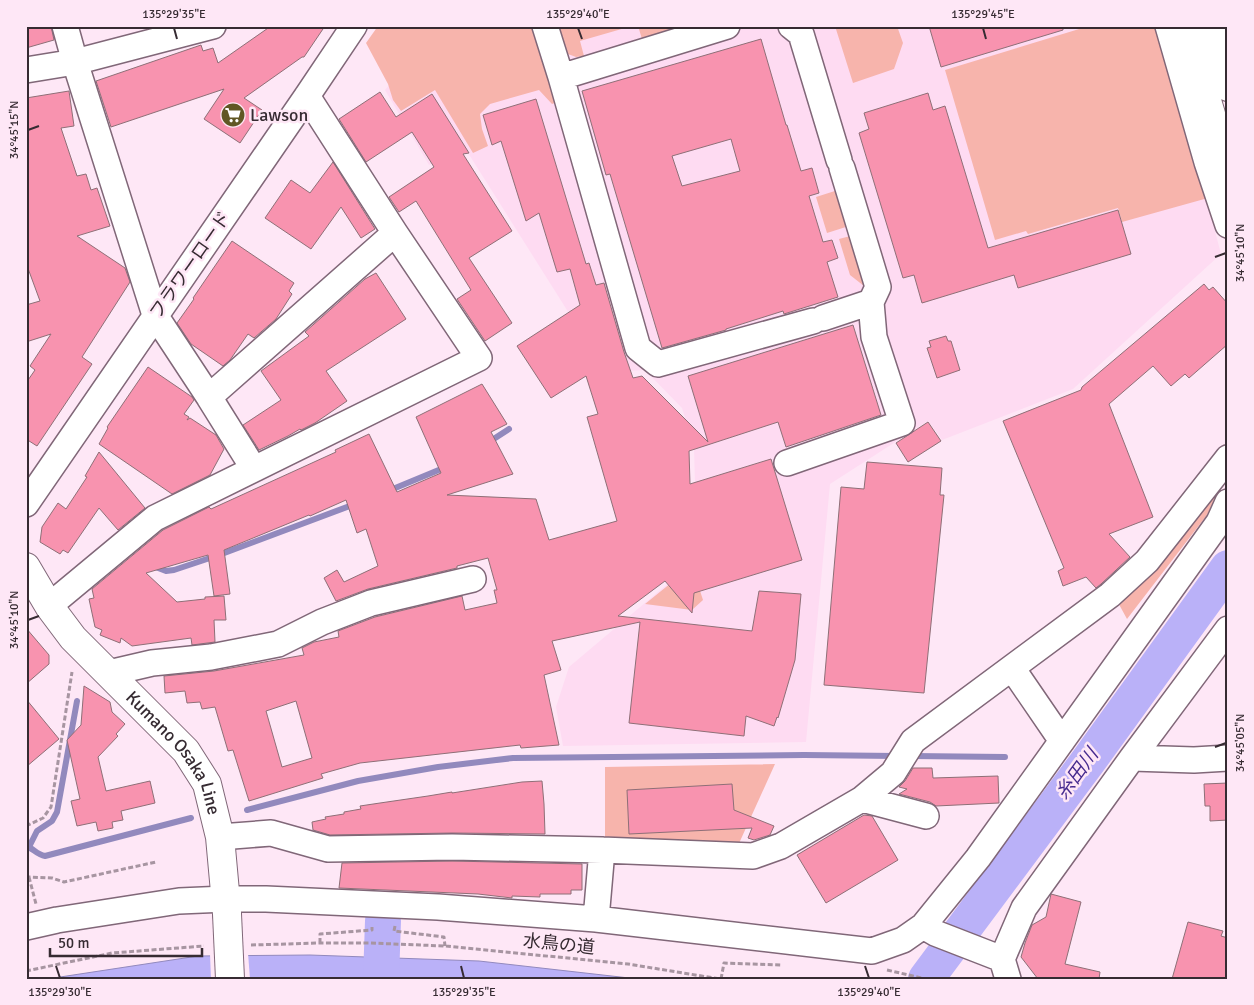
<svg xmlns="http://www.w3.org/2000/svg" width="1254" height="1005" viewBox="0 0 1254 1005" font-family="Signika,'Noto Sans JP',sans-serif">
<rect width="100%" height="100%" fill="#fee7f6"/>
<path fill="#fedbf2" d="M382,26H1161L1221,254L1073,389L942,440L928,421L830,484L806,742L563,746L556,707L569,667L697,559L694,447L682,408L645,370L606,372L463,145L429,165L385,90L390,84Z"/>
<path fill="#f7b4ac" d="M378,26H531L555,103L552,104L539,90L490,104L480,114L482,129L488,146L473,153L435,90L401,111L393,100L388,84L366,43Z
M559,26H632L580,41L584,56L576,57L568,54Z
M638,26H682L642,39Z
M835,26H897L903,43L894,69L853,83Z
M1089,26H1161L1208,198L1122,222L1118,208L1028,234L1026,231L995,240L945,70Z
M838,190L849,226L827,233L816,197Z
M854,235L868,279L864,286L850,275L839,239Z
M1228,469L1207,515L1127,619L1115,597Z
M692,566L703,600L692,610L645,604Z
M775,764L736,850L605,846V767Z"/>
<path fill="#bab1f8" stroke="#9289bd" d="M310,955L479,961L638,979H47L198,956Z"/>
<path fill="#fee7f6" d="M248,953L250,979H211L210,954Z"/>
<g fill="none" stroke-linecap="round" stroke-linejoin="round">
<path stroke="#9289bd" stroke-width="6" d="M489,442L509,429
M388,491L446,467
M153,566L166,571L174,570L219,555L355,504
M912,756L1005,757
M247,810L358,781L438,767L513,758L804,755L897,756
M26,846C33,848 37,855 45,856L191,818
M29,847L37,831L52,821L57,812L77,701"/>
<path stroke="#bab1f8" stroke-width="36" d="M381,979L383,921
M926,979L1089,760L1228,568"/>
</g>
<path fill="#f893af" stroke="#8e6f77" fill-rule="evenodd" d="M26,26H51L54,40L26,48Z
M271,26H325L304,57H302L244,98L262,110L240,143L204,119L224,89L111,127L96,81L201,45L203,51L213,48L218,63Z
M929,26H1063V30L941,67Z
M761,39L786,125H787L801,171L812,168L819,193L809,196L823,242L832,240L838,258L827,262L838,297L784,314L783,311L726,329V330L662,348L610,174L606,175L582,91ZM731,139L740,171L682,186L672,156Z
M69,91L74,126L61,128L77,176L86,174L91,190L97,188L110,226L77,236L125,268L130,282L82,357L92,364L37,446L26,439V383L35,370L30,366L51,334L26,342V305L40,301L26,263V98Z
M380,92L396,117L432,94L469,153L463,154L512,231L469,258L512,323L485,341L457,299L471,290L416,201L399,212L389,197L434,167L412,132L366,162L339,119Z
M928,93L933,110L945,106L988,248L1118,210L1131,254L1018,288L1014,275L922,303L914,275L903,278L859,133L869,129L864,113Z
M536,99L586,264L589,263L596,285L604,283L624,352L633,378L642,376L708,442L688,376L853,325L881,415L786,447L778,422L689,451L690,484L771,459L802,560L694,593L692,613L665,581L618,616L752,631L759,591L801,594L795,660L778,718L777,717L774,726L746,716L744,736L629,723L640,622L552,641L561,670L544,675L559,745L521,748L520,745L360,763L321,774L323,778L249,801L233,750L228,751L215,707L202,709L200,702L187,703L185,691L165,693L164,676L214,671L304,655L302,648L314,642L339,637L338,631L375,617L462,596L465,610L497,603L494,590H497L488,558L457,566V568L368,589L336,601L324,578L337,570L344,582L378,566L366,529L357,533L346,500L310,516L309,515L224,550L230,594L214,596L208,555L146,573L177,602L205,599V597L224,596L226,620H214L215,642L192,645L191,638L132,646L121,638L120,643L100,635L102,630L95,627L89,599L94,598L92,589L163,530L209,507L211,509L336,452L335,450L369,434L397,492L441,473L416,417L482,384L507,424L491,432L513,474L447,495L536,499L549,540L617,521L587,417L598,414L586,376L551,398L517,346L580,305L570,269L557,272L539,213L526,221L501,141L492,145L483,115ZM296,701L312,758L282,767L266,711Z
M333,162L375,229L361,238L341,207L311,249L265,218L291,180L310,193Z
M232,241L294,283L289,291L292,294L276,319L254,338L248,334L230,360L223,366L191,344L177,323L194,299L193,298Z
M376,273L406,319L326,371L347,401L315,423L301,430L300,429L288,436L259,450L243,425L281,400L261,371L309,336L305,332L365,279Z
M1204,284L1209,290L1213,287L1228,304V344L1189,378L1185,374L1171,386L1153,366L1109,404L1153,517L1109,534L1130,557L1101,584L1096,588L1086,577L1063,586L1058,571L1064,568L1003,421L1081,390L1082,387Z
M946,336L948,341H951L960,370L937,378L927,348L931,347L929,341Z
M148,367L192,397L194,400L184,414L189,417L187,420L190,418L216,435L224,449L210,475L172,494L99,444L108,428L107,427Z
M928,422L941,441L908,462L896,443Z
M99,452L145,508L118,530L99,508L68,553L63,550L60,554L40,542L42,527L58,503L66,509L87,477L85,476Z
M867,462L942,468L940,495H944L924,693L824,685L841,487L864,489Z
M26,628L49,655V664L26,684Z
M84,686L110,702L112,712L125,724L116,734L118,736L98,757L106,791L150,781L155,803L121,811L123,820L112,822L113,828L98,831L96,822L77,826L71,801L80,799L67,740L81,725Z
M26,699L59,739L26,767Z
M913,768H932L933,778L998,776L999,803L936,806L930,802L899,794L907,789L899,787L905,781Z
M542,781L544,804L545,834L452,833L330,835L313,830L312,822L326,819L325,817L344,814V812L361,809L360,806L380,803L428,796L452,792V793L522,782Z
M1228,783V820L1210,821V806H1205L1204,784Z
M732,784L734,810L774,826L770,835L754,840L748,838L752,828L629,834L627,790Z
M864,815L872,816L898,860L826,903L797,855Z
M452,861L582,864V890H571V894H540V897L512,896V898L478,894L339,888L342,863Z
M1051,894L1081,902L1065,964L1100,972L1099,979H1038L1021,957L1025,943L1032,925L1046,917Z
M1188,922L1223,931L1221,936L1228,938V979H1172Z"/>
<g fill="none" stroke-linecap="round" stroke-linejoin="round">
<defs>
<path id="minor" d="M65,26L75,62L155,315L209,397L254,469
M545,26L561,77L638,348L658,364L813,321
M791,26L801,34L839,160
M1168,26L1207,162L1228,225
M26,70L75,62L213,26
M561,77L727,26
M823,318L871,302
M209,397L395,233
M787,463L902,423L874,337L871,302L878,287L842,168
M26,504L307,96L354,26
M49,606L155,518L479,358L395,233L307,96
M1012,668L1062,741
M109,673L152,663L211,657L278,644L322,622L371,603L473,579
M1132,758L1194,760L1228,758
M862,799L926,816
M220,837L271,833L328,849L452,847L602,850L753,856L781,846L862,799L893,773L913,741L1110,595L1147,561L1228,458
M596,919L602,850
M923,926L935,933L1002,959
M26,927L57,920L179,901L226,899H266L438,907L596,919L872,951L903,940L923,926L978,858L1219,522L1228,502
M1008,979L1002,959L1024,908L1132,758L1228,629"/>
<g id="major">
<path id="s1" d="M26,567L49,606L73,638L186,751L207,784L220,837L227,914"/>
</g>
<path id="highway" d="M1185,26L1228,172
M1210,26L1228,87"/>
</defs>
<use href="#minor" stroke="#806778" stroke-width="28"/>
<use href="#major" stroke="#806778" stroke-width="30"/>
<use href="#highway" stroke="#806778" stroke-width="30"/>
<path stroke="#a795a1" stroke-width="3" stroke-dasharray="5 2.5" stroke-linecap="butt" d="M26,826L43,818L51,807L72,672
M29,877L36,904
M26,879L29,877L52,878L64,882L156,862
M395,926L394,931L444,937L445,946
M320,943V934L372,930V927
M251,945L320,943H370L445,946L628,964L720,979
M887,970L926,979
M26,971L112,953L204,946
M721,979L724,963L781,965"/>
<use href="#minor" stroke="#fff" stroke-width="25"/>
<use href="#major" stroke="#fff" stroke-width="28"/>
<use href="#highway" stroke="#fff" stroke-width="28"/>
<defs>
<path id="major-bridge" d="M227,914L230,979"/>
</defs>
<use href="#major-bridge" stroke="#806778" stroke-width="30" stroke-linecap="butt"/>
<use href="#major-bridge" stroke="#fff" stroke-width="28"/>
</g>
<path fill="none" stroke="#362b32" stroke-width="2" d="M174,28L177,39M578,28L582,39M983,28L986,39M28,130L39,126M1215,257L1226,253M28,620L39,616M1215,747L1226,743M56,966L60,978M461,966L464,978M865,966L869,978"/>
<defs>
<symbol id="supermarket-disc" viewBox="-11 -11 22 22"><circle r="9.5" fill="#615724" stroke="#fee7f6"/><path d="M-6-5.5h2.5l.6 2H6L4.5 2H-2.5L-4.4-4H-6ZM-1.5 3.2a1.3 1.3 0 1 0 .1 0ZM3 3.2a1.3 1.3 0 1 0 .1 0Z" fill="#fff"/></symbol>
</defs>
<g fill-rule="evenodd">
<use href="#supermarket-disc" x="219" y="101" width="28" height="28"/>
</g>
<g text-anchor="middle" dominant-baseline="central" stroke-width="5" stroke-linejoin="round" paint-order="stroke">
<g font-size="18" fill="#362b32" stroke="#fee7f6" text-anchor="start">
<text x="250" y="115">Lawson</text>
</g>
<g font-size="18" fill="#362b32" stroke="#fee7f6">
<text transform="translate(190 265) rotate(-55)">フラワーロード</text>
<text stroke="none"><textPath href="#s1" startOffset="240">Kumano Osaka Line</textPath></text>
<text transform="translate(559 944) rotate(6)">水鳥の道</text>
</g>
<g font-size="19" font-style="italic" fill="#472b8f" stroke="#fee7f6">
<text transform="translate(1077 774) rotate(-54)">糸田川</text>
</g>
</g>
<rect width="1254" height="1005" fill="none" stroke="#fee7f6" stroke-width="55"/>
<path d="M50 948v8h152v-8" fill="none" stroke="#362b32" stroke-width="2.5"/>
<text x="58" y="948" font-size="15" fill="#362b32" stroke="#fee7f6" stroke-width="4" paint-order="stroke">50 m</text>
<rect x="28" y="28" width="1198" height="950" fill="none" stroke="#362b32" stroke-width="2"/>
<g font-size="12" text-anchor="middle" fill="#362b32">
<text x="174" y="18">135°29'35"E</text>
<text x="578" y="18">135°29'40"E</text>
<text x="983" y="18">135°29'45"E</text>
<text transform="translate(14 130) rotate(-90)" y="4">34°45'15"N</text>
<text transform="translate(1240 253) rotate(-90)" y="4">34°45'10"N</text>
<text transform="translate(14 620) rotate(-90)" y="4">34°45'10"N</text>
<text transform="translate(1240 743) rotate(-90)" y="4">34°45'05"N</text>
<text x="60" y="996">135°29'30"E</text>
<text x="464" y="996">135°29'35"E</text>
<text x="869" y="996">135°29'40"E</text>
</g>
</svg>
